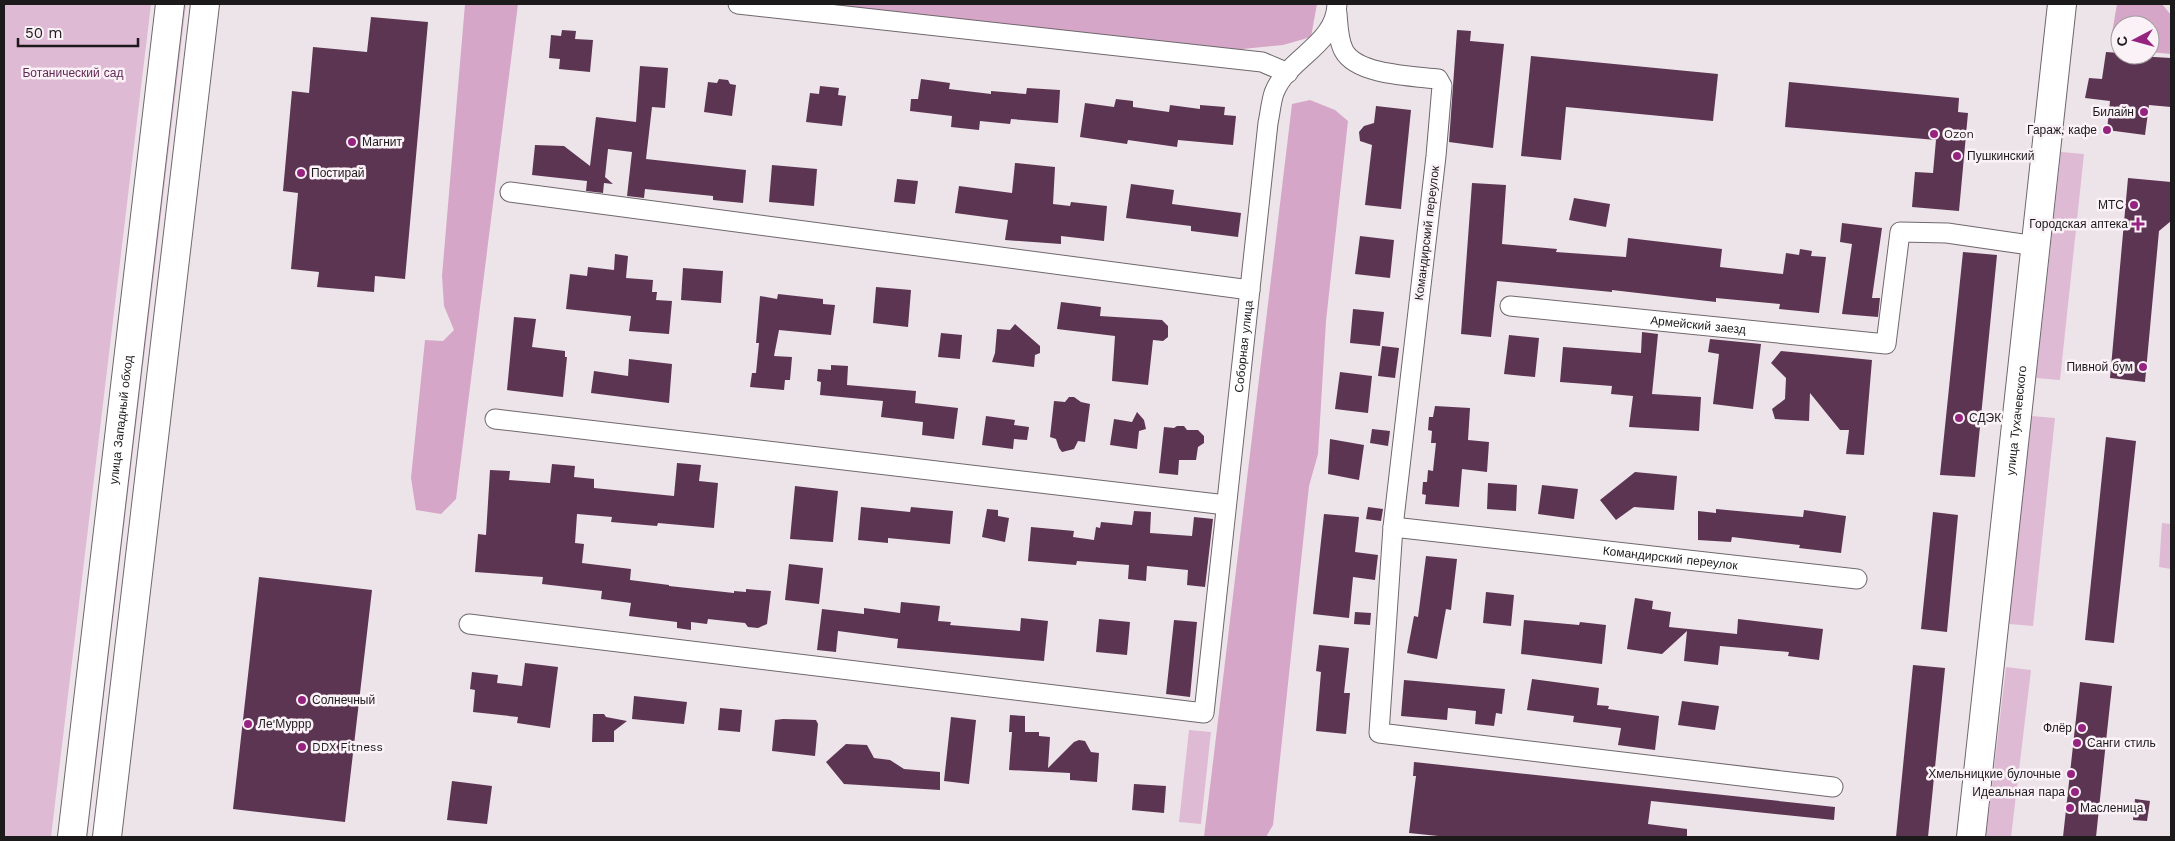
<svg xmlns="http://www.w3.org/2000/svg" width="2175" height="841" viewBox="0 0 2175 841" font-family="'Work Sans',sans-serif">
<rect width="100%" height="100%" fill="#ede4ea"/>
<path fill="#dfbad4" d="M4,4H151L51,837H4Z
M178,4H186L87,837H80Z
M2061,152L2084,154L2060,380L2036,378Z
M2031,416L2055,418L2033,626L2009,624Z
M2162,523L2171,524V569L2159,567Z
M2006,667L2031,670L2011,837H1986Z
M1189,730L1211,732L1201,824L1179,822Z"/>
<path fill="#d5a6c7" d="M465,4H518L456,499L441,514L416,510L411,478L425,340L443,341L454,330L444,306L442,276Z
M813,4H1317L1311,37L1283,45L1233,50Z
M2117,4H2162L2171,15V54L2150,52V25H2120V49L2114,48L2111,39Z
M1310,100L1335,110L1348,121L1326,321L1318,454L1309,486L1273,825L1266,837H1204L1292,104Z"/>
<path fill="#5c3552" d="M371,17L428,22L405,279L375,276L374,292L317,287L319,272L291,269L298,193L283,191L292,91L309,93L313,47L367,52Z
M562,30L576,31L575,39L593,40L590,72L559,69L560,59L549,58L551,35L561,36Z
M1457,30L1471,31L1470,41L1504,44L1493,148L1449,142Z
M2106,52L2120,53V55L2171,58V107L2149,105L2145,135L2107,130L2110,101L2085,98L2089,78L2102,79Z
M1531,56L1718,74L1713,121L1566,107L1561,160L1521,156Z
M640,66L668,68L665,108L652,107L646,159L746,170L743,203L713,200V196L645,189L644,198L627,196L632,152L608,149L605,177L613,184L604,183L603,193L586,191L587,181L532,175L535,145L564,146L590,166L596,117L636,122Z
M719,79L728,80L730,84L736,85L732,116L704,112L708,82L717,83Z
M921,79L950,83L949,89L991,94V91L1026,94L1027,88L1060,90L1058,123L1011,119L1010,124L980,121L979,130L951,127L952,116L910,111L911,99H918Z
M1789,82L1959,98L1958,112L1968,113L1959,211L1912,207L1915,172L1933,173L1936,140L1785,127Z
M820,86L839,88L838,95L846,96L842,126L806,122L810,93L819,94Z
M1116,99L1133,101V107L1169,112L1170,105L1200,109V105L1225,107L1224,115L1236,116L1233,145L1178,140L1177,147L1128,140L1127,144L1080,137L1085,103L1114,107Z
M1376,106L1411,110L1401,209L1365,205L1372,145L1360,141L1359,132L1364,126L1374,123Z
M1015,163L1055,167L1053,204L1070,206L1071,202L1107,206L1104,241L1061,236V244L1005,240L1008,220L955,213L959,186L1012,193Z
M772,165L817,169L814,206L769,202Z
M2128,178L2171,182V221L2159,231L2145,382L2110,378Z
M897,179L918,181L915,204L894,202Z
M1472,183L1506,185L1502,244L1557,249L1556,252L1626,257L1628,238L1722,249L1720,267L1783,274L1786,253L1799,255L1800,249L1812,251L1811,256L1826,257L1819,313L1779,309L1780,304L1716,298V302L1612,290V292L1497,281L1491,337L1461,334Z
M1131,184L1174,190L1172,204L1241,213L1238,237L1191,231V226L1126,218Z
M1574,198L1610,204L1606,227L1569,220Z
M1842,223L1882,228L1872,298H1880L1878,317L1842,314L1852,244L1840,242Z
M1360,236L1394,240L1390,278L1355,274Z
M1963,252L1997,255L1975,477L1940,475Z
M615,254L628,256L626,278L653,280L652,292H657L656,300L672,301L669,334L629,331L631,316L566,309L570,274L587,276L588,267L614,270Z
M683,268L723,271L721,303L681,300Z
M876,287L911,290L908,327L873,323Z
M778,294L823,299V304L835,305L831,335L779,330L774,356L792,357L790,380H785L784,390L750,387L752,373H756L759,343H756L760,296L777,299Z
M1061,302L1101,307L1100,316L1162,320L1168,326V337L1163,341L1153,340L1148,385L1112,381L1115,336L1057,329Z
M1353,309L1384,312L1380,346L1350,343Z
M514,317L536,319L532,347L565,351V357H567L563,397L507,390Z
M1015,324L1040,346V353L1035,355L1034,367L992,362L995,353L997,329L1010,330Z
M1642,332L1658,334L1652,394L1701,397L1699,431L1629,427L1633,396L1611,394L1612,386L1560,382L1563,347L1641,353Z
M941,333L962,335L960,359L938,357Z
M1509,335L1539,338L1535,377L1504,374Z
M1710,339L1761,344L1753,409L1713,404L1719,354L1708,352Z
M1382,346L1399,348L1395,378L1378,376Z
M1781,351L1872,360L1864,455L1846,454L1849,430H1840L1810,393L1809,421L1775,419L1772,409L1785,399L1786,378L1771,363Z
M629,359L672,364L669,403L591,393L594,371L628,376Z
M831,365L848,366L847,385L916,391L915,403L958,408L954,439L922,435L923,422L881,417L883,401L820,395L821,382L817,381L818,369L831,370Z
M1340,372L1372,376L1368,413L1335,409Z
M1069,397H1074L1081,402L1090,404L1085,442L1078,441L1074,449L1062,452L1059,448L1056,439L1050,437L1054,401L1065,402Z
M1435,406L1470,408L1468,440L1489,442L1487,472L1462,469L1459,507L1425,504L1426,495L1422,494L1423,482H1427L1428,470L1433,471L1436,443H1431L1432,431L1428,430L1429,417H1433Z
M1137,412L1144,420L1146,429L1139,431L1137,449L1110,445L1114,419L1132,422Z
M986,416L1015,420L1014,425L1029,427L1027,440L1014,439L1013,449L982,445Z
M1177,426H1184L1187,430H1198L1204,436V443L1198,447L1196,460H1179L1178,475L1159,473L1164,427L1174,428Z
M1372,429L1390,431L1388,446L1370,443Z
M2106,437L2136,441L2114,643L2085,640Z
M1330,439L1364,445L1359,480L1328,474Z
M677,463L701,465L699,481L718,483L714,528L658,523L657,526L611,522L612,517L577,514L575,543L584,544L582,563L631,569L630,580L669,585V586L734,593V591L746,592V589L771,591L767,624L758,628L748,627L745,623L708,619L707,624L691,622V630L677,628V622L629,616L631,603L601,599L602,591L542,584L543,577L475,572L478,534L486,535L490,470L510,471L509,480L550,483L552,464L575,466L574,477L594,479V488L674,496Z
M1635,472L1677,476L1674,510L1634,507L1616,520L1600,500Z
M1488,483L1517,485L1516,511L1487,509Z
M1542,485L1578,489L1574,519L1538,514Z
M795,486L838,491L833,542L790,539Z
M861,507L910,512L911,507L953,511L950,544L888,538V543L858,540Z
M1368,507L1383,509L1381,521L1366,519Z
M987,509L998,510V516L1009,518L1005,542L982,537Z
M1716,509L1803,517L1804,510L1846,516L1841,553L1799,548L1800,545L1732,537L1731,542L1698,540V511L1716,513Z
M1134,511L1151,512L1150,533L1192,536L1194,517L1213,519L1205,587L1187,585L1188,570L1147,566L1146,581L1128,579L1129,565L1077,561L1076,565L1028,561L1031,527L1074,531L1073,537L1094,540L1096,527L1100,528L1101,522L1132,525Z
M1933,512L1958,515L1947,632L1921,629Z
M1324,514L1359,517L1355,552L1378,555L1375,580L1353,577L1349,618L1313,614Z
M1426,556L1457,559L1451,610L1446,609L1437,659L1407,653L1414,616L1418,617Z
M789,564L823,568L819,604L785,600Z
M259,577L372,590L345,822L233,809Z
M1486,592L1514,595L1511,626L1483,623Z
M1635,598L1653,601L1652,609L1671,612L1669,627L1737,634L1738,619L1823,629L1819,660L1788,656L1789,652L1720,646L1718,665L1684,661L1687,631L1662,654L1627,649Z
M901,602L940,606L938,621L951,622L950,625L1020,631L1021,618L1048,621L1044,661L897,648L898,639L838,631L836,652L817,650L822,609L864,614V608L900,613Z
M1355,612L1371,613L1370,625L1354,624Z
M1099,619L1130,622L1127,655L1096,652Z
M1174,620L1197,622L1190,697L1166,694Z
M1524,620L1579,625L1580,622L1606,625L1602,664L1521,654Z
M1319,645L1349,648L1344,693H1350L1346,734L1316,731L1321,672L1316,671Z
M525,663L558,667L550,728L517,723L518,717L473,712L475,690L470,689L472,672L498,675L497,683L522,686Z
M1913,665L1945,668L1928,837H1896Z
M1532,679L1599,688L1597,705L1609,706L1608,709L1659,716L1655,750L1618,745L1621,728L1573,722L1574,716L1527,710Z
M1404,680L1505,689L1502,714L1496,713L1494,726L1475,724L1476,711L1448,708L1447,720L1401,716Z
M2080,682L2112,686L2107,732L2096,837H2063Z
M634,696L687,702L684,724L632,719Z
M1682,701L1719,706L1715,730L1678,725Z
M720,708L742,710L740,732L718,730Z
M593,714H604L606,717L627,721L614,731V742H592Z
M1010,715L1025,716V732H1039V736L1050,737L1048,768L1074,742L1079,740L1085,741L1091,752L1099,753L1097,782L1070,780V773L1009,770L1012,732H1009Z
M951,717L976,720L969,784L944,781Z
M783,719L816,720L818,724L815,756L772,751L775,720Z
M846,744L867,745L874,758L890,760L904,769L940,772V790L844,784L826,762Z
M1414,762L1835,807L1834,820L1651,801L1648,824L1687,829V837H1448L1409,833L1416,776H1413Z
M452,781L492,786L487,824L447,820Z
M1134,784L1166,786L1164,813L1132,810Z
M2135,799L2150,801L2147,821L2133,820Z"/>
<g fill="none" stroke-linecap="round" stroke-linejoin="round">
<defs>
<g id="minor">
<path d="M738,4L1262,62L1288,73"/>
<path d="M1337,13C1338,25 1338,40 1344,51C1357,75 1413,76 1438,79L1442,86L1436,156L1393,527L1379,733L1833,787"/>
<path d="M510,192L1250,290"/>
<path id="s1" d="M1510,306L1886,344L1900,232L1947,233L2036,246"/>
<path d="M495,419L1226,505"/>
<path id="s2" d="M1393,527L1857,579"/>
<path id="s3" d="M469,624L1204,713L1268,123C1270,114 1271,102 1274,93C1287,58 1336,45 1337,4"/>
</g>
<g id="secondary">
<path id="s4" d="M72,837L170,4"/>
<path d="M107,837L205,4"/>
<path id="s5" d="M1971,837L2062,4"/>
</g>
</defs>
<use href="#minor" stroke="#6f676c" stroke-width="21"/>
<use href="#secondary" stroke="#6f676c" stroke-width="30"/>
<use href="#minor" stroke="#fff" stroke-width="19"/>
<use href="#secondary" stroke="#fff" stroke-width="28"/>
</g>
<g fill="#972380" stroke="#faf2f7" stroke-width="2">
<circle cx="2144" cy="112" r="5"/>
<circle cx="2107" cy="130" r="5"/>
<circle cx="1934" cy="134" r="5"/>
<circle cx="352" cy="142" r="5"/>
<circle cx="1957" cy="156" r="5"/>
<circle cx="301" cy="173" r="5"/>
<circle cx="2134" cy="205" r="5"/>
<path d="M2135.5 216.5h5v5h5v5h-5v5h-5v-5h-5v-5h5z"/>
<circle cx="2143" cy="367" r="5"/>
<circle cx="1959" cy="418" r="5"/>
<circle cx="302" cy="700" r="5"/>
<circle cx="248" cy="724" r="5"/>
<circle cx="2082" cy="728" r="5"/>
<circle cx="2077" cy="743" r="5"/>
<circle cx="302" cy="747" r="5"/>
<circle cx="2071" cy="774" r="5"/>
<circle cx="2075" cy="792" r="5"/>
<circle cx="2070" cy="808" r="5"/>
</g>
<g text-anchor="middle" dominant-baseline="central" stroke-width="5" stroke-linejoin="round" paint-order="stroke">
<g font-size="12" fill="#622a55" stroke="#faf2f7">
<text x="73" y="73">Ботанический сад</text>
</g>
<g font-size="12" fill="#1d1a1c" stroke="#faf2f7" text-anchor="start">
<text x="2134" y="112" text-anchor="end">Билайн</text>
<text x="2097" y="130" text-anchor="end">Гараж, кафе</text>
<text x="1944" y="134">Ozon</text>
<text x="362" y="142">Магнит</text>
<text x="1967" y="156">Пушкинский</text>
<text x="311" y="173">Постирай</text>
<text x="2124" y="205" text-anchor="end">МТС</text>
<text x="2128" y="224" text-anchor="end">Городская аптека</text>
<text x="2133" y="367" text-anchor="end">Пивной бум</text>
<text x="1969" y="418">СДЭК</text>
<text x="312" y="700">Солнечный</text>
<text x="258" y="724">Ле'Муррр</text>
<text x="2072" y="728" text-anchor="end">Флёр</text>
<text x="2087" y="743">Санги стиль</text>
<text x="312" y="747">DDX Fitness</text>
<text x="2061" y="774" text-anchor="end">Хмельницкие булочные</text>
<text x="2065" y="792" text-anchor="end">Идеальная пара</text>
<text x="2080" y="808">Масленица</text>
</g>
<g font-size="12" fill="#1d1a1c" stroke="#faf2f7">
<text transform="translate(1427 233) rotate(-83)">Командирский переулок</text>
<text stroke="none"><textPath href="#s1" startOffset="189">Армейский заезд</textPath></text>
<text stroke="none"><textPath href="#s3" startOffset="1109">Соборная улица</textPath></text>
<text stroke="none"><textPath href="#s4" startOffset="420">улица Западный обход</textPath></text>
<text stroke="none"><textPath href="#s5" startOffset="419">улица Тухачевского</textPath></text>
<text stroke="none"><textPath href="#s2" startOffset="279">Командирский переулок</textPath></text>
</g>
</g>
<rect width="2175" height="841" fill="none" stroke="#1d1a1c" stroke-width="10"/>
<g transform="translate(2135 40) rotate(264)"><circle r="24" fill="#faf2f7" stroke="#a29c9f"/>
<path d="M0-4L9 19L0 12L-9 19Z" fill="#972380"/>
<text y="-8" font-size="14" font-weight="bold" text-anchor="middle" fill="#1d1a1c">С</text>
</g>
<path d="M18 38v8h120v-8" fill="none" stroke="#1d1a1c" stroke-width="2.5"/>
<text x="25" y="38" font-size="15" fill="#1d1a1c" stroke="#faf2f7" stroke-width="4" paint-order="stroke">50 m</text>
</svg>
